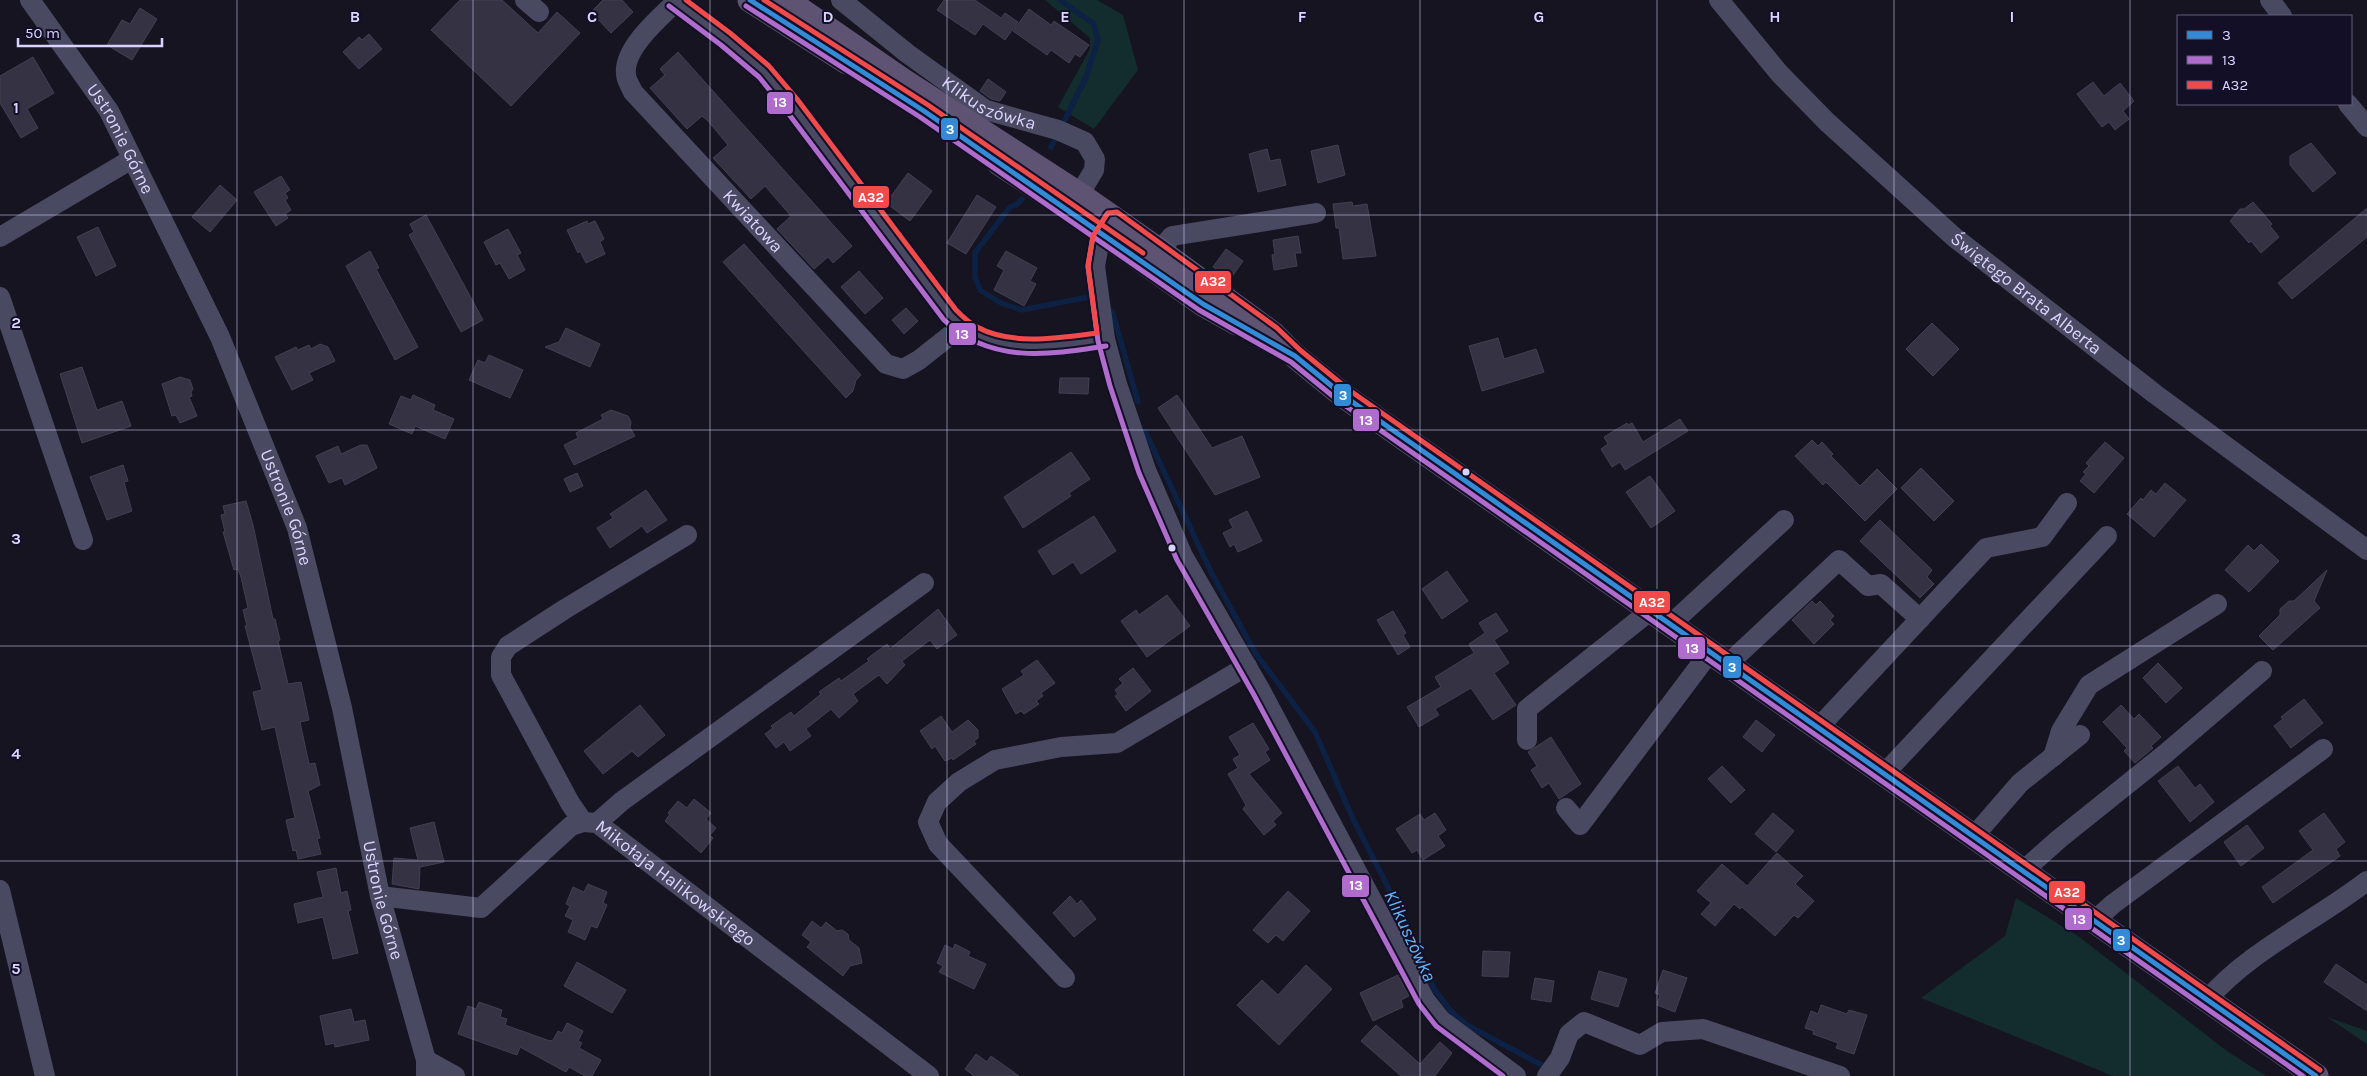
<svg xmlns="http://www.w3.org/2000/svg" width="2367" height="1076" viewBox="0 0 2367 1076" font-family="Karla,sans-serif">
<rect width="100%" height="100%" fill="#161421"/>
<path fill="#132c2d" d="M1045,0H1097L1123,15L1138,70L1094,129L1058,107L1090,49V38Z
M2016,898L2078,936L2227,1051L2266,1076H2113L1921,998L2005,936Z
M2327,1017L2367,1031V1044Z"/>
<g fill="none" stroke-linecap="round" stroke-linejoin="round">
<path stroke="#0d2144" stroke-width="5.5" d="M1060,0L1094,24L1098,40L1092,58L1087,75L1065,120
M1051,147L1056,138
M1022,199L1016,205L1010,207L975,253V277L980,290L1001,303L1022,310L1089,297
M1110,310L1113,314L1138,402
M1145,431L1212,574L1256,654L1315,732L1353,819L1387,885L1434,989L1451,1011L1467,1025L1549,1069"/>
</g>
<path fill="#343243" stroke="#433f54" d="M460,0H502L538,33L557,12L580,33L511,106L431,30Z
M603,0H622L633,12L611,33L591,12Z
M944,0H975L1001,18L1005,13L1018,22L1005,40L983,24L975,35L937,10Z
M140,8L157,19L132,60L107,45L122,20L130,24Z
M1029,9L1051,25L1054,21L1089,45L1080,57L1075,54L1069,63L1051,50L1047,55L1013,31Z
M369,34L382,49L359,69L343,52L359,37L362,40Z
M678,52L852,246L833,263L828,257L814,269L777,229L791,216L765,186L751,199L713,158L728,145L708,121L702,116L687,129L650,88L665,75L660,69Z
M33,57L54,93L27,109L38,128L21,138L0,103V76Z
M988,79L1006,92L1000,101L991,99L980,91Z
M2093,82L2104,96L2120,83L2134,101L2123,111L2129,119L2115,130L2109,122L2102,127L2077,94Z
M2311,143L2336,173L2313,192L2290,165V156Z
M1338,145L1345,175L1318,183L1311,151Z
M1267,149L1270,161L1280,159L1286,185L1258,192L1249,154Z
M908,173L932,191L910,221L886,203Z
M281,176L290,190L285,193L288,198L285,200L291,210L285,214L288,218L276,226L254,192Z
M220,185L237,200L210,232L192,217Z
M977,195L996,207L966,254L947,243Z
M1352,202L1353,206L1367,204L1376,256L1343,259L1339,228H1336L1333,204Z
M2253,202L2272,224L2270,226L2279,237L2261,253L2251,241L2249,243L2230,221L2240,209H2244Z
M2367,208V237L2292,299L2278,283Z
M426,215L483,320L461,332L409,235L414,232L410,224Z
M587,221L588,224L595,221L604,239L600,242L605,254L586,263L580,251L578,253L567,230Z
M98,227L116,266L96,276L77,237Z
M508,229L521,253L517,255L525,270L509,279L500,263L496,265L484,242Z
M1298,236L1301,253H1295L1297,266L1274,270L1272,255L1275,254L1273,240Z
M744,244L861,375L856,380L853,391L846,398L723,262Z
M1226,249L1243,261L1231,278L1213,267Z
M370,251L379,268L376,269L418,347L395,360L346,266Z
M1006,251L1037,268L1030,281L1036,284L1024,306L994,290L1004,270L997,266Z
M859,271L883,298L865,314L841,287Z
M906,308L918,321L904,334L892,320Z
M1932,323L1959,349L1933,376L1906,349Z
M566,328L600,344L590,367L545,347L559,342Z
M1498,338L1504,359L1536,349L1544,372L1482,391L1469,346Z
M320,344L328,347L335,361L309,373L313,380L292,390L275,357L296,347L298,350L309,345L311,349Z
M489,355L523,370L510,398L469,380L478,360L485,363Z
M82,367L97,410L122,401L131,426L82,443L60,374Z
M180,377L190,380L193,389L191,392L192,396L189,397L197,416L180,423L176,415L172,416L162,384Z
M1060,378H1089L1088,394L1059,393Z
M413,395L435,405L433,410L454,419L445,439L415,426L412,434L389,424L401,396L411,400Z
M1177,395L1212,448L1242,436L1260,477L1215,495L1158,408Z
M611,410L628,416L631,422L630,428L635,436L574,465L564,445L578,438L576,433L603,419L601,415Z
M1680,419L1688,431L1625,470L1620,462L1612,467L1601,449L1608,444L1604,437L1627,423L1628,425L1632,423L1643,442Z
M1812,440L1818,446L1822,442L1833,454L1831,456L1860,486L1877,469L1897,489L1865,521L1826,482L1823,485L1795,456Z
M2105,442L2124,458L2094,493L2080,481L2086,474L2083,472L2089,466L2086,463Z
M361,445H367L377,468L345,485L342,478L329,483L316,456L338,446L341,454Z
M1071,452L1090,479L1069,493L1071,496L1023,528L1004,497Z
M123,465L128,481L124,482L132,511L107,520L90,477Z
M1921,468L1954,501L1934,521L1901,488Z
M577,473L583,486L570,492L564,479Z
M1650,476L1675,511L1651,528L1626,492Z
M2165,483L2186,500L2154,537L2127,514L2141,498L2143,500L2151,490L2156,494Z
M646,490L667,520L647,533L642,526L610,548L597,528L613,518L610,514Z
M246,501L253,525L273,619H275L280,640L278,641L288,684L301,682L309,720L300,722L309,764L315,763L320,785L308,791L320,838L317,839L321,854L298,859L296,850L293,851L286,820L295,818L275,727L262,730L253,692L262,690L245,626H247L243,610L248,608L241,577L238,569L234,570L223,532H225L221,515L225,514L223,506Z
M1247,511L1262,541L1238,552L1234,544L1230,547L1223,533L1233,528L1229,520Z
M1094,516L1116,551L1081,574L1073,562L1053,575L1038,551Z
M1880,520L1932,570L1927,577L1934,584L1920,598L1860,541Z
M2261,544L2279,561L2249,592L2225,570L2248,545L2254,551Z
M2327,570L2314,601L2320,608L2273,650L2259,636L2280,615V609L2289,601H2294Z
M1447,571L1468,601L1442,619L1422,589Z
M1167,595L1190,626L1147,657L1121,621L1136,610L1139,615Z
M1812,601L1816,605L1820,601L1834,616L1830,620L1834,624L1814,644L1792,620Z
M938,609L957,635L937,649L930,640L902,661L905,665L887,684L879,675L853,694L858,701L839,718L831,709L806,729L811,736L790,751L784,742L776,748L765,734L773,728L771,726L791,712L794,716L821,694L819,692L839,678L841,681L869,661L867,659L887,644L890,649Z
M1393,611L1406,633L1403,635L1410,647L1398,655L1377,620Z
M1496,613L1508,631L1494,640L1509,663L1494,673L1516,705L1493,720L1471,688L1435,709L1439,715L1419,727L1407,707L1441,687L1435,677L1474,653L1469,644L1485,633L1479,623Z
M1037,660L1055,683L1041,693L1043,696L1036,701L1039,704L1024,714L1021,711L1016,714L1002,689L1024,675L1021,671Z
M2158,663L2182,688L2166,703L2143,678Z
M1133,668L1151,691L1126,711L1115,696L1118,694L1115,690L1123,683L1119,679Z
M2304,699L2323,723L2291,748L2274,726L2283,719L2281,717Z
M640,705L665,735L638,757L632,751L603,774L584,751Z
M2121,705L2134,719L2139,714L2161,737L2151,746L2153,748L2135,763L2124,751L2127,748L2103,722Z
M941,716L952,732L968,720L978,730V738L974,741L976,744L953,760L952,758L945,761L935,746L932,749L920,731Z
M1756,720L1775,735L1762,752L1743,737Z
M1253,723L1269,749L1265,752L1270,760L1249,774L1282,813L1273,821L1276,825L1264,835L1243,809L1246,805L1228,774L1238,768L1233,759L1240,755L1229,737Z
M1551,737L1581,784L1559,799L1549,783L1542,788L1531,770L1537,766L1528,752Z
M1722,766L1745,790L1731,803L1708,779Z
M2178,766L2195,788L2200,784L2214,802L2190,822L2158,781Z
M694,799L711,813L706,819L716,828L710,835L713,838L701,853L665,821L670,814L668,813L678,801L687,808Z
M1435,813L1446,830L1438,836L1445,846L1423,860L1417,850L1412,853L1396,829L1420,814L1424,820Z
M1773,813L1794,831L1776,852L1755,834Z
M2324,813L2345,842L2336,849L2340,856L2273,903L2262,887L2313,850L2299,831Z
M434,822L444,862L420,867L419,889L392,884L394,858L418,860L410,828Z
M2247,825L2264,848L2241,866L2224,842Z
M1777,853L1803,876L1795,884L1814,901L1798,918L1794,915L1775,936L1742,907L1740,909L1734,904L1715,926L1701,914L1711,903L1697,891L1722,864L1747,886Z
M336,868L341,893L347,891L351,910L348,911L358,953L333,959L323,917L298,923L294,904L323,897L317,872Z
M588,884L607,892L603,903L607,905L597,928L591,926L585,940L568,932L573,920L565,916L570,906L566,904L573,887L584,892Z
M1288,891L1310,911L1283,941L1276,935L1268,943L1253,930Z
M1070,896L1077,904L1081,900L1096,919L1074,937L1053,913Z
M812,921L821,928L826,922L837,931L842,930L848,934L849,940L859,948L862,963L850,966L843,976L818,956L807,947L811,942L802,935Z
M955,944L970,952L968,956L986,964L974,989L939,972L943,966L937,963L945,945L953,949Z
M1483,951L1510,952L1508,977L1482,976Z
M577,962L626,990L612,1013L564,986Z
M2336,964L2367,985V1011L2324,982Z
M1306,965L1332,989L1279,1045L1237,1005L1262,980L1278,995Z
M1663,970L1687,978L1675,1012L1657,1005L1660,995L1655,993Z
M1599,971L1627,979L1618,1007L1591,999Z
M1398,975L1409,996L1401,1000L1403,1007L1373,1021L1360,993Z
M1535,978L1554,981L1551,1002L1531,999Z
M479,1002L502,1010L500,1017L507,1019L505,1025L550,1041L553,1040L558,1031L562,1033L567,1023L583,1031L578,1041L582,1043L579,1048L601,1060L592,1076H585L569,1067L566,1072L520,1047L517,1055L458,1034L468,1006L476,1009Z
M1821,1005L1847,1014L1849,1010L1867,1015L1854,1054L1836,1048L1838,1043L1813,1034L1814,1031L1805,1028L1811,1011L1818,1014Z
M351,1009L354,1022L365,1020L369,1040L335,1047L334,1043L326,1045L320,1016Z
M1376,1025L1420,1064L1440,1042L1452,1053L1435,1076H1401L1361,1041Z
M976,1054L987,1062L991,1056L1019,1076H974L965,1069Z"/>
<g fill="none" stroke-linecap="round" stroke-linejoin="round">
<g stroke="#4a4962" stroke-width="20">
<path id="s1" d="M30,0L109,111L220,337L297,528L342,708L380,896L426,1060V1076"/>
<path d="M525,0L539,12"/>
<path d="M673,0L726,39L764,72L791,104L950,315C958,322 965,329 974,334C1011,353 1066,345 1105,339"/>
<path id="s2" d="M841,0L908,54L986,110L1058,130L1085,142L1095,159L1094,170L1072,207"/>
<path id="s3" d="M1719,0L1779,73L1827,122L1954,237L2155,394L2367,550"/>
<path d="M2270,0L2282,16"/>
<path id="s4" d="M676,2C659,18 623,49 626,74C626,80 631,87 633,92L886,364L903,369L919,360L962,326"/>
<path d="M2348,104L2367,127"/>
<path d="M1112,221L1100,239L1095,266L1105,339L1117,384L1146,470L1183,556L1261,691L1425,1000L1441,1020L1516,1076"/>
<path d="M0,237L132,159"/>
<path d="M1151,261L1172,236L1316,213"/>
<path d="M0,297L83,540"/>
<path d="M1671,624L1784,520"/>
<path d="M1728,664L1839,560L1868,586L1881,584L1920,619"/>
<path d="M1818,728L1986,548L2042,537L2067,503"/>
<path d="M1527,740V709L1650,611"/>
<path d="M2053,757L2061,731L2089,685L2217,604"/>
<path d="M1884,774L2107,536"/>
<path d="M1566,808L1580,825L1710,652"/>
<path d="M583,822L570,803L501,675V657L508,646L565,609L687,535"/>
<path d="M597,823L622,801L924,583"/>
<path d="M1974,836L2020,783L2080,735"/>
<path d="M2023,871L2059,839L2165,754L2262,671"/>
<path d="M0,890L45,1076"/>
<path id="s5" d="M380,896L481,908L571,826L583,822L597,823L929,1076"/>
<path d="M2094,921L2113,904L2323,749"/>
<path d="M1065,978L938,844L928,822L937,802L959,782L995,760L1061,747L1117,743L1247,666"/>
<path d="M2207,1000C2249,951 2315,921 2367,881"/>
<path d="M426,1060L455,1076"/>
<path d="M1547,1076L1560,1058L1569,1034L1584,1022L1640,1045L1662,1032L1703,1029L1840,1076"/>
</g>
<path stroke="#5e5373" stroke-width="25" d="M750,0L847,62
M786,0L905,82L1080,195L1160,251L1273,334L1295,356L1344,396L2316,1076
M999,163L1070,210L1203,304L1237,323"/>
<defs>
<path id="bus-1" d="M750,0L924,111L1203,304L1295,356L1344,396L2316,1076"/>
<path id="bus-2" d="M669,6L721,45L759,77L785,109L944,320C990,364 1048,355 1106,346
M746,6L920,117L1199,310L1291,362L1340,402L2303,1076
M1107,214L1093,236L1088,267L1098,341L1110,386L1139,473L1177,560L1254,695L1419,1004L1436,1026L1503,1076"/>
<path id="bus-3" d="M686,0L730,33L769,66L797,99L956,310C962,316 969,323 977,327C1012,346 1059,338 1097,333L1088,265L1093,236L1108,213L1117,212L1277,328L1300,350L1349,390L2320,1070
M764,0L928,105L1143,253"/>
</defs>
<use href="#bus-1" stroke="#130f26" stroke-width="9"/>
<use href="#bus-2" stroke="#130f26" stroke-width="9"/>
<use href="#bus-3" stroke="#130f26" stroke-width="9"/>
<use href="#bus-1" stroke="#338bd7" stroke-width="5"/>
<use href="#bus-2" stroke="#b06ccc" stroke-width="5"/>
<use href="#bus-3" stroke="#f14a4a" stroke-width="5"/>
</g>
<path fill="none" stroke="#d9d4ff" stroke-width="1" stroke-opacity="0.55" d="M237,0V1076M473,0V1076M710,0V1076M947,0V1076M1184,0V1076M1420,0V1076M1657,0V1076M1894,0V1076M2130,0V1076M0,215H2367M0,430H2367M0,646H2367M0,861H2367"/>
<g fill="#d9d4ff" stroke="#130f26" stroke-width="2">
<circle cx="1466" cy="472" r="4.5"/>
<circle cx="1172" cy="548" r="4.5"/>
</g>
<g text-anchor="middle" dominant-baseline="central" stroke-width="4" stroke-linejoin="round" paint-order="stroke">
<g font-size="18" fill="#d9d4ff" stroke="#130f26">
<text stroke="none"><textPath href="#s2" startOffset="182">Klikuszówka</textPath></text>
<text stroke="none"><textPath href="#s1" startOffset="166">Ustronie Górne</textPath></text>
<text stroke="none"><textPath href="#s4" startOffset="286">Kwiatowa</textPath></text>
<text stroke="none"><textPath href="#s3" startOffset="426">Świętego Brata Alberta</textPath></text>
<text stroke="none"><textPath href="#s1" startOffset="571">Ustronie Górne</textPath></text>
<text stroke="none"><textPath href="#s5" startOffset="349">Mikołaja Halikowskiego</textPath></text>
<text stroke="none"><textPath href="#s1" startOffset="976">Ustronie Górne</textPath></text>
</g>
<g font-size="19" font-style="italic" fill="#62b6ff" stroke="#130f26">
<text transform="translate(1410 936) rotate(65)">Klikuszówka</text>
</g>
</g>
<g font-size="16" text-anchor="middle" font-weight="bold" fill="#d9d4ff" stroke="#130f26" stroke-width="4" stroke-linejoin="round" paint-order="stroke">
<text x="355" y="22">B</text>
<text x="592" y="22">C</text>
<text x="828" y="22">D</text>
<text x="1065" y="22">E</text>
<text x="1302" y="22">F</text>
<text x="1539" y="22">G</text>
<text x="1775" y="22">H</text>
<text x="2012" y="22">I</text>
<text x="16" y="113">1</text>
<text x="16" y="328">2</text>
<text x="16" y="544">3</text>
<text x="16" y="759">4</text>
<text x="16" y="974">5</text>
</g>
<g stroke="#130f26" stroke-width="2">
<rect x="766" y="91" width="28" height="24" rx="5" fill="#b06ccc"/>
<rect x="940" y="117" width="19" height="24" rx="5" fill="#338bd7"/>
<rect x="852" y="185" width="38" height="24" rx="5" fill="#f14a4a"/>
<rect x="1194" y="270" width="38" height="24" rx="5" fill="#f14a4a"/>
<rect x="948" y="322" width="29" height="24" rx="5" fill="#b06ccc"/>
<rect x="1333" y="383" width="19" height="24" rx="5" fill="#338bd7"/>
<rect x="1352" y="408" width="28" height="24" rx="5" fill="#b06ccc"/>
<rect x="1633" y="590" width="38" height="24" rx="5" fill="#f14a4a"/>
<rect x="1677" y="636" width="29" height="24" rx="5" fill="#b06ccc"/>
<rect x="1722" y="655" width="20" height="24" rx="5" fill="#338bd7"/>
<rect x="1341" y="874" width="29" height="24" rx="5" fill="#b06ccc"/>
<rect x="2048" y="880" width="38" height="24" rx="5" fill="#f14a4a"/>
<rect x="2064" y="907" width="29" height="24" rx="5" fill="#b06ccc"/>
<rect x="2112" y="928" width="19" height="24" rx="5" fill="#338bd7"/>
</g>
<g font-size="14" text-anchor="middle" font-weight="bold" fill="#fff">
<text x="780" y="107">13</text>
<text x="950" y="134">3</text>
<text x="871" y="202">A32</text>
<text x="1213" y="286">A32</text>
<text x="962" y="339">13</text>
<text x="1343" y="400">3</text>
<text x="1366" y="425">13</text>
<text x="1652" y="607">A32</text>
<text x="1692" y="653">13</text>
<text x="1732" y="672">3</text>
<text x="1356" y="890">13</text>
<text x="2067" y="897">A32</text>
<text x="2079" y="924">13</text>
<text x="2121" y="945">3</text>
</g>
<rect x="2177" y="15" width="175" height="90" fill="#130f26" stroke="#625e7d"/>
<rect x="2187" y="31" width="25" height="8" fill="#338bd7" stroke="#625e7d"/>
<text x="2222" y="40" font-size="15" fill="#d9d4ff">3</text>
<rect x="2187" y="56" width="25" height="8" fill="#b06ccc" stroke="#625e7d"/>
<text x="2222" y="65" font-size="15" fill="#d9d4ff">13</text>
<rect x="2187" y="81" width="25" height="8" fill="#f14a4a" stroke="#625e7d"/>
<text x="2222" y="90" font-size="15" fill="#d9d4ff">A32</text>
<path d="M18 38v8h144v-8" fill="none" stroke="#d9d4ff" stroke-width="2.5"/>
<text x="25" y="38" font-size="15" fill="#d9d4ff" stroke="#130f26" stroke-width="4" paint-order="stroke">50 m</text>
</svg>
